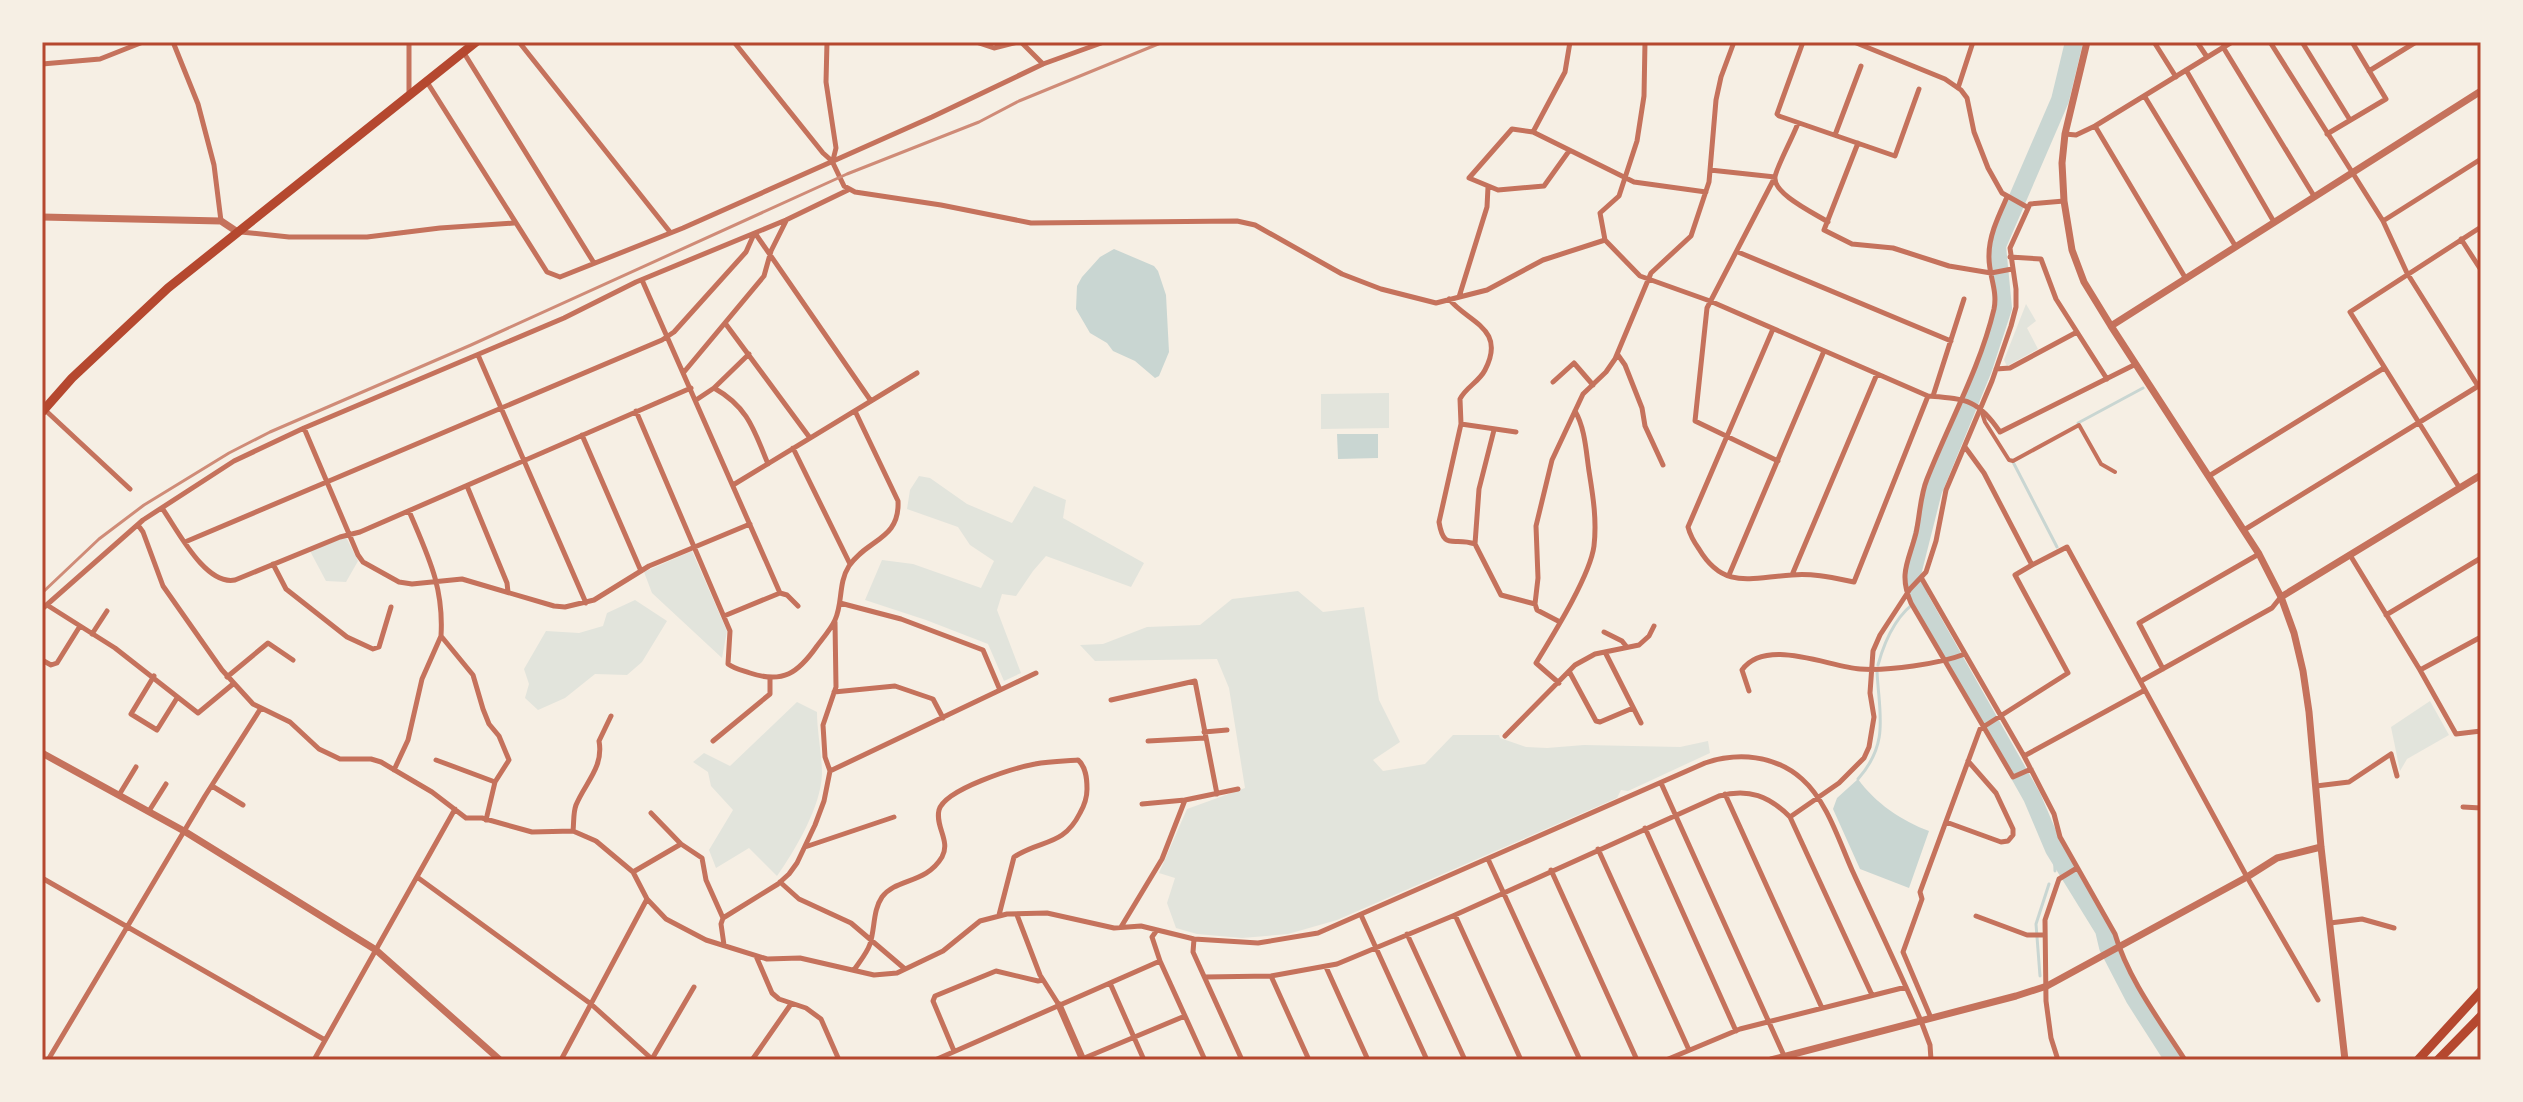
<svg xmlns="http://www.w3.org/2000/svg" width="2523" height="1102" viewBox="0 0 2523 1102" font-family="'DM Sans',sans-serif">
<rect width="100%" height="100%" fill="#f6efe4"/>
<path fill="#e2e4dc" d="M2026,304L2036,321L2027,328L2038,349L2007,366L2004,360Z
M1389,393V428L1321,429V394Z
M919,476L930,478L967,504L1012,523L1034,486L1066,500L1063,518L1144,563L1131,587L1046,556L1033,571L1016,596L1002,594L997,610L1021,673L1004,681L988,644L926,620L865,600L882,560L913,564L981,588L994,561L970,545L958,527L907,509L910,490Z
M346,537L358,561L346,582L326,581L310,551Z
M692,551L727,631L722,658L652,593L644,572Z
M1298,591L1323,612L1364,607L1379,700L1400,742L1373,760L1383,771L1425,764L1453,735H1499L1500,738L1526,747L1547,748L1584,745L1680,747L1708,741L1710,753L1628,791L1621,790L1617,798L1337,920L1288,934L1242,938L1197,934L1176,928L1167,903L1175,878L1159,873L1187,809L1245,788L1229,688L1217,659L1095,661L1080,645L1103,644L1147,627L1200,625L1232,599Z
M635,600L667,621L642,662L627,675L595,674L565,698L538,710L525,698L529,684L524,669L546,631L579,633L603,626L607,613Z
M2430,701L2449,735L2407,759L2400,771L2391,727Z
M797,702L817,712C817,732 822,754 822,774C821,806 796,849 777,876L749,848L716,868L709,850L733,810L711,786L708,772L693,762L704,753L730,766Z"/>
<path fill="#c9d6d2" d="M1114,249L1154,266L1158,271L1166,295L1169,352L1159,376L1155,378L1135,361L1113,351L1107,343L1090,333L1076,309L1077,286L1082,277L1100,257Z
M1337,434H1378V458L1338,459Z
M1858,779C1875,803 1902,821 1929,831L1909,888L1860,869L1833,809L1837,798Z"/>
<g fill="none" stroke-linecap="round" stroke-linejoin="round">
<path stroke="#c9d6d2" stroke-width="3" d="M2078,423L2143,388
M2012,460L2057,547
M1878,665C1885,639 1897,613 1920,599
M1858,779C1890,743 1879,714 1877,671
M2054,849L2055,871
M2040,976L2036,924L2049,884"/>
<path stroke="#c9d6d2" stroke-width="18" d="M2074,42L2060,100L1997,246L2003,308L1983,369L1933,491L1912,574L1920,599L2032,797L2054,849L2104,930L2108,947L2135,999L2174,1060"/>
<path stroke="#c5725c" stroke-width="4" d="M1981,410L1985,422L2009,460L2013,461L2079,425L2101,464L2115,472"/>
<path stroke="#c5725c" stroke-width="5" d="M173,42L198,104L214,165L221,221
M519,42L670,232
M734,42L823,153L832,161L844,186L855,192L941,205L1031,223L1237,221L1255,225L1342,274L1381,289L1436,303L1487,290L1543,260L1605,240
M827,42L826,82L836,148L833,160
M976,42L994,48L1018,42
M1021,42L1043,64
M1645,42L1644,96L1637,141L1619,196L1600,213L1605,240L1640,276L1710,301L1928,396C1966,399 1978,399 2000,432L2136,364
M1803,42L1777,114L1779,116L1895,156L1919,89
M1854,42L1945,79L1961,90L1967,98L1974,132L1988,168L2002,193L2027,207
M2154,42L2176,77
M2197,42L2207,57
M2270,42L2383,221L2407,273L2478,386
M2302,42L2350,120
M2223,47L2314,196
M464,53L594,263
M42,64L100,59L143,42
M2186,70L2274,222
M2369,71L2416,42
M427,82L547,272L560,277L683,228L932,117L1043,64L1104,42
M1958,88L1973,42
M409,93V42
M2145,97L2236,247
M1798,123C1794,135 1776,168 1775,177C1773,194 1814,213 1828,222
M2095,126L2186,279
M1533,132L1565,72L1570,42
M2065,134L2076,135L2095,126L2232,42
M2327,134L2386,99L2352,42
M1835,135L1861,66
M1858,143L1824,230L1852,244L1893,248L1949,266L1991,273L2012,269
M1569,151L1544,186L1498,190L1469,178L1512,129L1533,132L1634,182L1706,192
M1710,170L1775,177L1707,308L1695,421L1778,461
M2007,197C1999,215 1989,235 1989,255C1988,274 1998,290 1994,309C1980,368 1949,423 1927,479C1920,496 1920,515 1916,533C1909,561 1898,573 1911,603L2013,777L2031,769
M2383,221L2481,159
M241,232L289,237H367L440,228L514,223
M755,233L871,401
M2461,239L2481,270
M1738,252L1951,341
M2010,257L2041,259L2056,299L2107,379
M642,280L780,593L787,595L798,606
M1459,297L1487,207L1488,187
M1449,299C1467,322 1507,328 1485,370C1479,382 1466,387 1460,399L1461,424L1439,522C1444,552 1453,536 1475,544L1501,595L1535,604L1537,610L1560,622
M725,323L810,438
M1773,329L1688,527C1690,535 1694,542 1699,549C1724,591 1752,577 1792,575C1813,573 1834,578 1854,582L1928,396
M478,355L586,603
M1618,355L1625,365L1642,408L1645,426L1663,465
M1996,369L2010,368L2077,332
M684,372L764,276L771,251L786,221
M1553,382L1574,363L1593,385
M714,388C748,407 754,430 768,464
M1933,396L1964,299
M696,400L714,388L749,354
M44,409L130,489
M636,411L730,631L728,664C735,669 741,670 750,673C783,684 798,673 817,646C823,638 831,629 835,620C843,603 838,583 849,566C867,539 900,540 898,501L855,411
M1461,424L1516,432
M304,428L358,555L363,562L399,582L412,584L462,579L554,606L565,607L594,600L649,566L750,524
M582,435L641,571
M1965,447L1984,473L2032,565L2067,547L2247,877L2318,1000
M793,448L850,564
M2209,476L2384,368
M733,485L917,373
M467,486L507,583L508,592
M2459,487L2350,312L2481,227
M162,508C177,529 205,586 235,580L340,537L360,532L691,388
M409,511C428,556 444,587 441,636L473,675L483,709L489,724L499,736L509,760L495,782L486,820
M138,525L143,532L163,586L222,670L253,704L290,722L319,749L340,759H371L381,762L432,792L466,818H482L532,832L573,831L596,841L633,872L647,899L666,919L706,940L767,959L800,958L874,975L897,973L943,951L980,921L1007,914L1047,913L1114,928L1141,926L1194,939L1258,943L1318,933L1705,763C1738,752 1775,755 1802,779C1827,801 1839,841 1852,870C1875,920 1899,970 1921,1021L1930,1045L1931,1060
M2244,530L2480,385
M185,542L662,340L674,332L746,252L754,234
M1475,544L1479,489L1494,430
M2350,555L2420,670L2456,734L2481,731
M273,564L286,589L347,637L373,649L379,647L391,607
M1729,575L1824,351
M1792,575L1877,374
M1922,579L2024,756L2054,814L2060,837L2115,934C2128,979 2160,1021 2185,1060
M840,603L901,619L983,650L1000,690
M1535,604L1538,578L1536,526L1552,460L1583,394L1606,372L1615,359L1651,273L1691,236L1709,182L1716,100L1721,77L1734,42
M47,605L115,648L198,713L233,684
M42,609L143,520L234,461L304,428L564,318L636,282L786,220L848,190
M2386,615L2481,558
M724,616L780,593
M1604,632L1622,641L1626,646
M92,634L107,611
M1605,652L1641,723
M42,660L51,665L57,663L80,626
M2163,669L2139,623L2259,554
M2420,670L2481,637
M1569,671L1596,721L1600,722L1633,708
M154,676L131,714L157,730L177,698
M227,677L268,643L293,660
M2141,681L2272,608L2280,598
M1559,683L1536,663C1553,635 1590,576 1594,546C1597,520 1593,496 1589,471C1586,451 1585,428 1575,411
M1749,691L1742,670C1766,637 1829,667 1860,669C1888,671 1939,664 1965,654
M834,692L895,686L933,699L943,718
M1111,700L1195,681L1217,794
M1204,732L1227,730
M1505,736L1575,665L1595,654L1639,645L1649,636L1654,626
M713,741L770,694V678
M1148,741L1205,738
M2024,756L2145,690
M436,760L495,782
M394,770L408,740L422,679L441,636
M830,771L1036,673
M1661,783L1786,1060
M212,786L243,805
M2316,786L2349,782L2391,754L2397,776
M1725,794L1822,1008
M119,795L136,767
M1142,804L1185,800
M2463,807L2481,808
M149,811L166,784
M651,813L681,844
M1790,817L1839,783L1864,758L1869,747L1874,717L1870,693L1873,651L1880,635L1910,589L1926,572L1936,541L1946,490L1992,381L2011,326L2016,307V289L2010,248L2030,204L2064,201
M1946,822L2001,842L2008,841L2013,835V829L1996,793L1968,761
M1645,828L1736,1031
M573,831C574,823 573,813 576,805C585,783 604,767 599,741L611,716
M805,847L894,817
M1598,849L1689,1050
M1488,859L1580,1060
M1551,870L1637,1060
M633,872L681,844L702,858L706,880L723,918
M417,877L591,1004L653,1060
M42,878L325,1040
M780,882L799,899L851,923L905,969
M1017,915L1040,975L1059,1005
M1361,915L1427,1060
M1455,915L1521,1060
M1976,916L2027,935H2044
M2330,923L2362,919L2394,928
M1121,927L1162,859L1185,800L1238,789
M1157,930L1152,937L1160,961L1205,1060
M1407,934L1465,1060
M1194,939L1193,952L1242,1060
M724,945L721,924L723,918L778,884L789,874L797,863L815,825L824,801L830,771L825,757L823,725L836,687L835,622
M756,956L772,993L779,999L806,1008L821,1019L839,1060
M1326,967L1368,1060
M854,970C860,961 867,953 870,944C875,928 873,910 882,897C896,878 926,884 942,857C951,841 935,827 939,810C945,789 1014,768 1035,764C1049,761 1064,761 1078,760C1086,767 1087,778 1087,789C1087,797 1084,806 1080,813C1063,847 1041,839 1014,857L999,915
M1271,976L1309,1060
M1205,977L1271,976L1337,964L1455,915L1719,796C1749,788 1769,796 1790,817L1872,995
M1110,983L1144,1060
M1931,1018L1903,952L1922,899L1920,892L1980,729L2068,673L2015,575L2032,565
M954,1051L933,1001L935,996L996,971L1038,981L1043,980
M652,1059L694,987
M1082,1059L1185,1016
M48,1060L205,796L261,708
M314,1060L455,809
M561,1060L647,899
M752,1060L791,1004
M935,1060L1160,961
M1666,1060L1740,1029L1906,987
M2058,1060L2051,1038L2046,1001L2045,920L2059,879L2077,868"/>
<path stroke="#c5725c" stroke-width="7" d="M2087,42L2065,134L2062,163L2064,201L2072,250L2084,282L2111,326L2259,554L2281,597L2294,633L2303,671L2309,712L2321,847L2345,1060
M42,217L221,221L236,231
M2111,326L2481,91
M2281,597L2481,475
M42,753L184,831L376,950L500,1060
M1059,1005L1083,1060
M1771,1060L2016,996L2047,986L2247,877L2277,858L2321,847"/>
<path stroke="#b5482f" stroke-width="9" d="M42,412L72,378L168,288L476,42
M2418,1060L2481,991
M2438,1060L2481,1016"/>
<path stroke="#cf8b77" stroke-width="3" d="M42,593L99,539L144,505L229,453L270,432L471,345L847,174L979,122L1019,101L1163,42"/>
</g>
<rect width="2523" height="1102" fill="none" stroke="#f6efe4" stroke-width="88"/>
<rect x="44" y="44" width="2435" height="1014" fill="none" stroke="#b5482f" stroke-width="3"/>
</svg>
